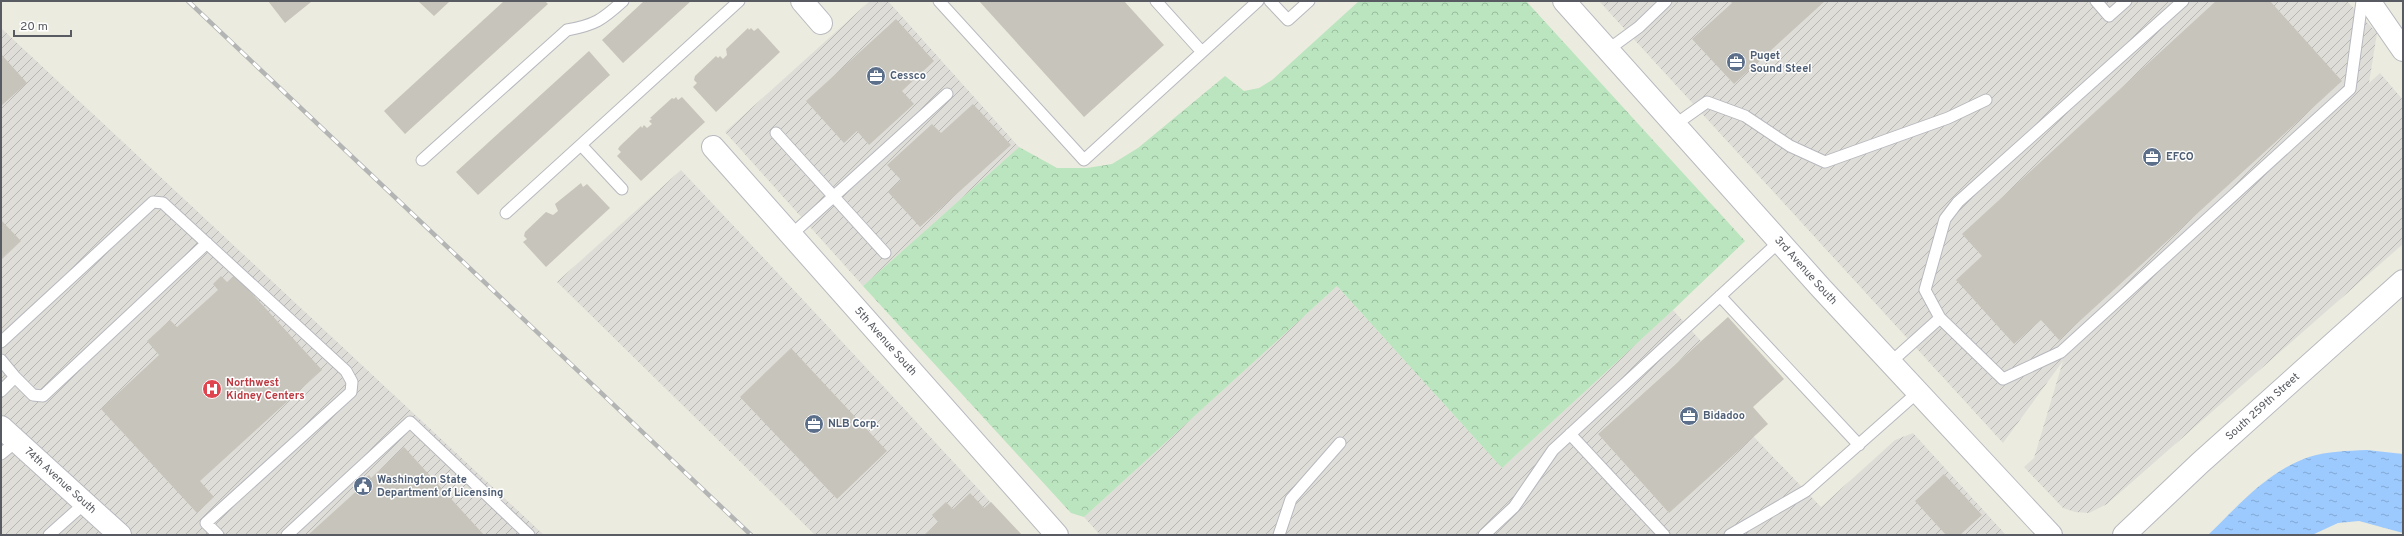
<svg xmlns="http://www.w3.org/2000/svg" width="2404" height="536" viewBox="0 0 2404 536" font-family="Overpass,sans-serif">
<defs>
<pattern id="industrial-furrows" width="10" height="10" patternUnits="userSpaceOnUse"><rect width="10" height="10" fill="#dfddd7"/><path d="M-1 1l2-2M0 10L10 0M9 11l2-2" fill="none" stroke="#b8b6b2"/></pattern>
<pattern id="forest-crowns" width="20" height="18" patternUnits="userSpaceOnUse"><rect width="20" height="18" fill="#bae5be"/><path d="M2 6a3 3 0 1 1 6 0M12 15a3 3 0 1 1 6 0" fill="none" stroke="#9abd9e"/></pattern>
<pattern id="water-ripples" width="26" height="14" patternUnits="userSpaceOnUse"><rect width="26" height="14" fill="#9ccaff"/><path d="M2 4q2-2 4 0t4 0M15 11q2-2 4 0t4 0" fill="none" stroke="#82a7d2"/></pattern>
</defs>
<rect width="100%" height="100%" fill="#ecebdf"/>
<path fill="url(#industrial-furrows)" d="M870,1H888L1019,147L863,286L725,132Z
M1599,1H2347L2377,33L2369,83L2380,73L2403,100V244L2107,504L2089,513L2075,512L2063,508L2024,467L2034,458L2063,361L2003,443Z
M1,28L395,396L544,535H1Z
M681,170L822,320L1021,535H815L557,282Z
M1337,286L1502,468L1673,310L1701,341L1598,434L1669,513L1753,436L1821,507L1895,440L1913,433L2006,535H1100L1084,517Z"/>
<path fill="url(#forest-crowns)" d="M1359,1H1526L1745,241L1673,310L1502,468L1337,286L1084,517L1071,513L863,286L1019,147L1057,168H1087L1112,164L1138,148L1225,76L1244,91L1259,88L1272,80Z"/>
<path fill="url(#water-ripples)" d="M2367,450L2403,454V533L2359,521L2338,523L2312,535H2208C2238,506 2268,471 2309,457C2328,451 2347,451 2367,450Z"/>
<path fill="#c7c4bc" d="M268,1H310L311,2L285,23Z
M418,1H448L449,2L434,16Z
M504,1H545L548,4L405,134L384,111Z
M644,1H691L623,63L602,40Z
M979,1H1124L1164,45L1084,117Z
M1730,1H1825L1734,84L1692,39L1732,3Z
M2216,1H2270L2342,81L2059,340L2041,320L2014,344L1956,280L1982,256L1962,234Z
M896,19L934,61L902,91L914,104L869,145L857,131L844,143L806,101Z
M748,28L749,30L751,28L754,31L758,28L780,52L716,112L693,87L697,83L694,80L695,76L716,56L718,58L720,56L723,59L727,55L726,49Z
M589,51L610,75L478,195L456,172Z
M1,54L27,83L1,106Z
M676,97L678,100L682,97L705,122L641,181L617,156L621,152L618,149L620,146L641,126L642,128L644,125L647,128L652,124L649,121L652,119L650,118L672,98L674,99Z
M973,104L1011,145L920,227L888,192L901,180L887,165L932,124L941,133Z
M581,183L583,187L587,184L610,208L546,267L523,242L527,239L524,236L525,232L546,212L553,215L558,211L555,204Z
M1,220L21,241L1,260Z
M235,275L322,370L200,481L214,497L197,513L101,409L159,355L147,341L170,320L177,327L218,290L213,284L221,276L227,282Z
M1728,317L1784,379L1753,407L1768,424L1669,513L1598,434Z
M791,348L887,451L837,499L740,397Z
M404,447L484,535H308L361,487L358,484L369,475L371,478Z
M1944,474L1982,515L1960,535H1946L1915,501Z
M970,493L984,508L991,502L1022,535H924L938,522L932,515L946,502L953,509Z"/>
<g fill="none" stroke-linecap="round" stroke-linejoin="round">
<defs>
<path id="service" d="M939,1L1084,160L1258,1
M1156,1L1202,52
M1270,1L1288,20L1309,1
M2096,1L2109,16L2126,1
M1609,49L1639,27L1666,1
M1676,124L1707,102L1745,116L1790,146L1825,162L1948,118L1986,100
M776,133L885,253
M581,145L622,189
M422,160L567,30C595,25 602,20 623,1
M506,213L739,1
M791,235L947,94
M1720,296L1859,445
M1940,318L2003,379L2061,352L2350,89L2362,1
M1,342L153,202L163,203L346,371L352,382L351,392L206,523L218,535
M1,360L15,377L1,391
M1891,362L1940,318L1925,290L1945,219L1958,202L2183,1
M15,377L33,395L43,396L207,243
M1570,434L1664,535
M1,454L17,441
M49,535L85,503
M287,535L410,422L529,535
M1279,535L1291,499L1340,443
M1484,535L1514,507L1553,450L1780,241
M1730,535L1806,491L1918,392"/>
<g id="minor">
<path d="M802,1L821,23"/>
<path id="s1" d="M1564,1L1821,288L2051,535"/>
<path d="M2369,1L2403,50"/>
<path id="s2" d="M713,147L1057,535"/>
<path id="s3" d="M1,427L120,535"/>
<path id="s4" d="M2124,535L2200,463L2403,281"/>
</g>
</defs>
<use href="#service" stroke="#b7b9bf" stroke-width="13"/>
<use href="#minor" stroke="#b7b9bf" stroke-width="24"/>
<use href="#service" stroke="#fff" stroke-width="11"/>
<use href="#minor" stroke="#fff" stroke-width="22"/>
<defs>
<path id="rail" d="M188,1L751,535"/>
</defs>
<use href="#rail" stroke="#b3b4b4" stroke-width="4.5"/>
<use href="#rail" stroke="#fff" stroke-width="3" stroke-dasharray="9" stroke-linecap="butt"/>
</g>
<defs>
<symbol id="office-disc" viewBox="-11 -11 22 22"><circle r="9.5" fill="#5c6f8a" stroke="#fff"/><path d="M-6-3h4V-5.5h4V-3h4V5H-6ZM-1-4.5V-3h2v-1.5ZM-6 0V1H6V0Z" fill="#fff"/></symbol>
<symbol id="hospital-disc" viewBox="-11 -11 22 22"><circle r="9.5" fill="#e0444e" stroke="#fff"/><path d="M-5-5h3v3.5h4V-5h3V5h-3V1.5h-4V5h-3Z" fill="#fff"/></symbol>
<symbol id="civic-disc" viewBox="-11 -11 22 22"><circle r="9.5" fill="#5c6f8a" stroke="#fff"/><path d="M-.6-6.5H3V-4.5H.6V-3L4-1V1h2V6H-6V1h2V-1L-.6-3ZM-1.2 2.5V6h2.4V2.5Z" fill="#fff"/></symbol>
</defs>
<g fill-rule="evenodd">
<use href="#office-disc" x="1725" y="51" width="22" height="22"/>
<use href="#office-disc" x="865" y="65" width="22" height="22"/>
<use href="#office-disc" x="2141" y="146" width="22" height="22"/>
<use href="#hospital-disc" x="201" y="378" width="22" height="22"/>
<use href="#office-disc" x="1678" y="405" width="22" height="22"/>
<use href="#office-disc" x="803" y="413" width="22" height="22"/>
<use href="#civic-disc" x="352" y="475" width="22" height="22"/>
</g>
<g text-anchor="middle" dominant-baseline="central" stroke-width="3" stroke-linejoin="round" paint-order="stroke">
<g font-size="11" font-weight="bold" fill="#4e5e75" stroke="#fff" text-anchor="start">
<text x="1750" y="56">Puget<tspan x="1750" dy="13">Sound Steel</tspan></text>
<text x="890" y="76">Cessco</text>
<text x="2166" y="157">EFCO</text>
<text x="1703" y="416">Bidadoo</text>
<text x="828" y="424">NLB Corp.</text>
<text x="377" y="480">Washington State<tspan x="377" dy="13">Department of Licensing</tspan></text>
</g>
<g font-size="11" fill="#585b61" stroke="#fff">
<text stroke="none"><textPath href="#s1" startOffset="362">3rd Avenue South</textPath></text>
<text stroke="none"><textPath href="#s2" startOffset="260">5th Avenue South</textPath></text>
<text stroke="none"><textPath href="#s4" startOffset="189">South 259th Street</textPath></text>
<text stroke="none"><textPath href="#s3" startOffset="80">74th Avenue South</textPath></text>
</g>
<g font-size="11" font-weight="bold" fill="#be3a42" stroke="#fff" text-anchor="start">
<text x="226" y="383">Northwest<tspan x="226" dy="13">Kidney Centers</tspan></text>
</g>
</g>
<rect width="2404" height="536" fill="none" stroke="#585b61" stroke-width="4"/>
<path d="M14 30v6h57v-6" fill="none" stroke="#585b61" stroke-width="2"/>
<text x="20" y="30" font-size="12" fill="#585b61" stroke="#ffffff" stroke-width="3" paint-order="stroke">20 m</text>
</svg>
